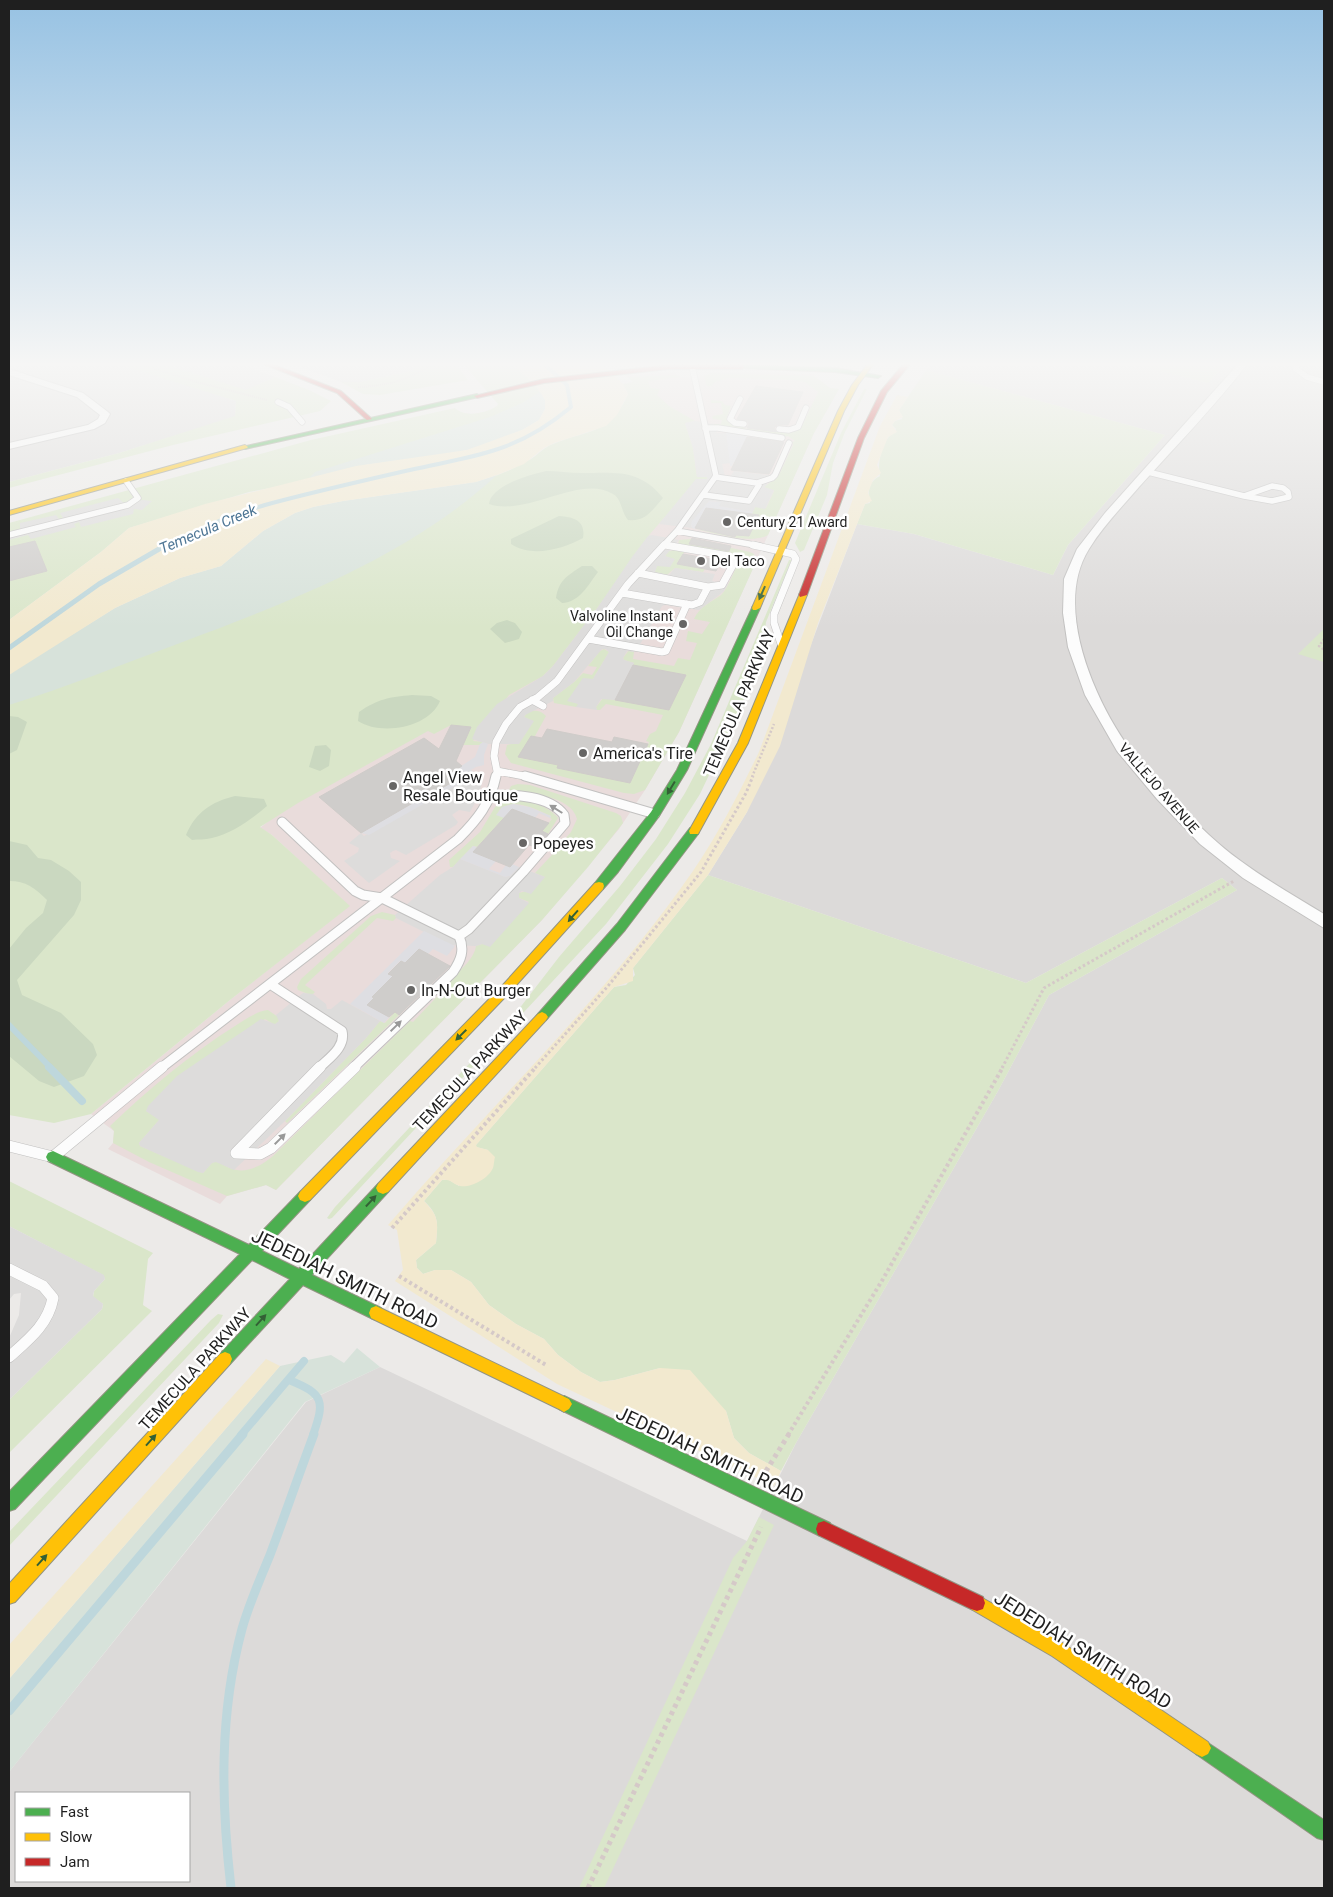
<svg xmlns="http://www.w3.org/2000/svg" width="1333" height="1897" viewBox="0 0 1333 1897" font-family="Roboto,sans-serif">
<rect width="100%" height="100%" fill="#eceae8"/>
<path fill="#dcdad9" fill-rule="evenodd" d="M9,362H236L275,377L229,399L236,401L235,417L119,453L9,482Z
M287,362H420L412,371L360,382H341Z
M934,362H1125L1208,383L1227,362H1324V1888H9V1772L306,1402L380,1367L747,1541L796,1443L998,1091L1049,995L1237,890L1222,878L1026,983L708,875L747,812L857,524L914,534L1053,575L1068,545L1165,435L926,370ZM16,1793H189V1881H16Z"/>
<path fill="#e9dcdb" d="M712,372L814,374V376L830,388L839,389L814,433L679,732L645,790L619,829L542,920L276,1190L266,1185L227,1196L220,1204L108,1149L113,1143L114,1131L91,1114L230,1000L349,906L272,835L260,828L672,487L623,384L633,382L626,375L674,373L681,377L707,376Z"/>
<path fill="#dae6ca" d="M111,362H157L246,390L275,377L309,390L331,401L320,411L173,445L9,488V482L119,453L235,416L236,401Z
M420,362H512L513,365L535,385L545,400L539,420L286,485L249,492L129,528L101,552L9,620V523L311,440L455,408C465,418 486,413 497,406L498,404L464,365L457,366L468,380L380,395L363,394L341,382H360L412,371Z
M1125,362H1227L1208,383Z
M926,370L1165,435L1068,545L1053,575L914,534L857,524L865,504L870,503C867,492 869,481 880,476C877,465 882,438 894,433L896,429L892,425L895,421L902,419L899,410Z
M712,373L814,376L830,388L839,389L814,433L768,535C751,545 715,533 695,529L749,536L759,516L752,514L755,507L766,508L774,491L764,487L779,475L793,445L792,442L795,441L788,436L784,437L715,426L714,424H721L722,420L713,419L712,416L723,414L721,403H711V400L722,401L725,405L731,406L727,417L730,423L744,426L743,428L777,432L778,430L792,432L801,428L818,392L805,382L794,380L729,378L715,382L711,386H707L704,376Z
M675,375L681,377L648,381L651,388L660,389L657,395L669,406L695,421L685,423L693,448L697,477H707V479H698L650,534L598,607L553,666L543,676L509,695L473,741L483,742L480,745H463L471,727L451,725L434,734L428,731L298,803L260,827L272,835L350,906L230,1000L91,1114L54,1123L9,1115V675L510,470C517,466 524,463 531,459C539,454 544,447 553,444C589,429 610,435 628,394L623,384L633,382L628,377Z
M864,389H867L845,432L833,463L827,495L804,550L800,552L795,543L841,433Z
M690,539L750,552L754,554L756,562L679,732L645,790L634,794L624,793L511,763L505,754L507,745L520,742L533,721L524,717C529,709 540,709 546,716L535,736H531L519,757L558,765L557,768L630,783L649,742L646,741L650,734L656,731L663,715L606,704L600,710H597L596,707L603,698L669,710L686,675L633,665L634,663L624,660L623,658L629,650L634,652L633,659L674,666L678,658L690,660L697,643L686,641L688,631L702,634L710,622L694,619C700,606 710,603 721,595C726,591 735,570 738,563L736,557L732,555L678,544L679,540Z
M675,550L685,551L677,563L705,569L703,572L675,568L667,575L654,572L657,566L663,565L667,557L665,556L669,551Z
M789,560H792L790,564L766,622L763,651L737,716L700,794L668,844L606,924L332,1218L329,1219L327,1218L335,1207L512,1018L559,957L620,886L656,839L685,793L711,744Z
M1324,629V662L1298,654Z
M604,649L609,652L593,679L568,701L577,703L579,706L576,707L554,703L553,698L574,682L583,673L592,675L597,667L588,666L600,651Z
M518,784L530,785L616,813L621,816L623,823L588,867L542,920L276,1190L266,1185L227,1196L149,1162L113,1143L114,1131L110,1126C149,1089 189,1055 235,1026C245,1020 256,1011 268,1010L278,1017L279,1021L275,1025L265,1019L146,1111L160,1119L139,1143L140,1146L203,1173C206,1170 210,1163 214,1162C220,1161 227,1168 233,1169C246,1174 263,1165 273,1156L410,1021L413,1022L449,984L447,983C457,973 474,960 476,946L482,944L529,902L519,898V893L526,891L545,877L535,873L565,841L564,840L571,832L577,819C571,795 529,794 509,790L511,786Z
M507,800C523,799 548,804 558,818L548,834L542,831L552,819L550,818L551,816C535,809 514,797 499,810L504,818L477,847L473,846L453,867H450L449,860L480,832L495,807Z
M708,875L1026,983L1222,878L1237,890L1049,995L998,1091L796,1443L781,1471L749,1453L734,1438L726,1411L660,1368L615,1380L600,1382L581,1372L558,1355L544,1339L516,1324L489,1305L471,1282L451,1270H435L423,1274L417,1268L416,1260L436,1243C438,1223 439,1215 424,1201L442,1180H449L459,1186L488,1150L476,1147V1145L614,987L626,985L635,975L633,968Z
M382,912L395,915L396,918L393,921L377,918L305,985L315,992L313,994H308L298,990L297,987L301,979L371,916Z
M395,1012L399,1015L287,1123L285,1121L290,1116L366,1038L380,1021L385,1023Z
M9,1181L153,1253L148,1259L143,1305L152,1311L9,1453V1400L102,1309L103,1304L93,1297L94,1291L105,1279L103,1275L9,1226Z
M218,1314L223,1315L219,1323L9,1546V1532L211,1320Z
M759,1517L774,1525L604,1888H579L733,1558L747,1541Z"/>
<path fill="#cad8c0" d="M546,471C558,471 569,473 581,473C615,473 639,468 663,498C652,510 646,522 628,520C621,512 622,499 613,494C579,474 528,517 489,504C491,485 530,475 546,471Z
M559,516C573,517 586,520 583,538C563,549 532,558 511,544V539Z
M582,566H592L598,572C588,585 580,602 562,603L556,598C559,580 567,576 582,566Z
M507,620L515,623L522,632L519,639L505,643L490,629L497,623Z
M412,695L431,696L440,701C429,728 381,736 358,721L359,712C378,699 389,697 412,695Z
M9,716L18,717L27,722L17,750L9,754Z
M326,745L331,750L329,766L320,771L309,767L315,746Z
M235,796L264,799L267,806C252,819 231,834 212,838C205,840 198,839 192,840L186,835C196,812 211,802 235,796Z
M9,841L27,845L38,858L51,860L69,871L81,882V900L74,915L17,980L22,995L61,1013L93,1044L97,1055L84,1076L54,1087L39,1081L9,1056V949L26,928L43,913L47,900C35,888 26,881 9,881Z"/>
<path fill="#d7e2da" d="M541,391L545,400V409L539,420L522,430L490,443L467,450L442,455L356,466L308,479L315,472L490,417L522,403Z
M497,475C408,557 291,601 180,643C123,664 67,687 9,705V675L18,668L115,608L180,578L221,566L263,531L295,513L313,507L343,501L476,482Z
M357,1348L380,1367L305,1402L9,1772V1679L280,1366L331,1355L344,1363Z"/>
<path fill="#f2e9cf" d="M512,362H600L623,384L628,394L617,415L606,426L554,443L544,448L524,464L497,475L476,482L343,501L313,507L295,513L263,531L221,566L180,578L115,608L9,675V620L101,552L129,528L205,504L356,466L467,450L522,430L539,420L545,409V400L535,384L513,365Z
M897,395L908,397L899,410L903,417L895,421L892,425L897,432L888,437L877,465L881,473L873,480L868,493L872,501L865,504L818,623L780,746L747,812L708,875L633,968V981L614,987L476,1145L477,1147L488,1150L495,1157C494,1160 494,1165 493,1168C488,1179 471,1188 460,1186C452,1184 452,1179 442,1180L424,1201C439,1217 438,1221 436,1243L416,1260L417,1268L423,1274L435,1270H451L471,1282L489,1305L516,1324L544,1339L558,1355L581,1372L600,1382L615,1380L660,1368L690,1370L726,1411L734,1438L749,1453L781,1471L774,1486L557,1384L395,1281L403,1270L397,1230L388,1225C488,1108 605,998 693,871C719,833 739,793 759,752L880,426Z
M266,1359L280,1366L9,1679V1645Z"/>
<path fill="#dddcdb" d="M695,421L714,424L717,433H727L730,463L722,464L725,476L730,477L734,471L769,475L766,480L767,485L764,487L774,490L765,509L755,507L753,512L718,506L716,501H709L691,526L692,528L659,524L696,479H707V477H697L693,448L685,423Z
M118,498L124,503L143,500L152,501L142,510L134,509L133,514L81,527L79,522L74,524L76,527L31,539L28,535L9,540V532L20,529V523L56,515L59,519L63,518L60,513Z
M652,535L679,540L665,556L675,559L670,567L657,566L655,572L669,575L675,568L715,574L712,581L728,584L723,592L699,610L665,605L662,606L638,648L634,652L627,651L623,658L624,660L634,663L615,700L601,699L596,707L597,710L576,707L578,704L567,701L583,678L593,679L609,652L606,649H602L574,682L553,698V701L525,715L524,717L534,721L519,744H488L472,739L477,727L497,704L543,676L553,666L598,607L632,557L648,536Z
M469,778L482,782L479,795L470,812L459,810L452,815L458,822L456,825L406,855L396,850L393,851L390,853L391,858L400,861L369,883L344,861L358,852L359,848L349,843L361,833L364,836Z
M460,859L505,877L510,876L519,867L545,877L531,894L522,891L519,893V898L529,903L490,947L482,944L476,946L450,945L396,918L395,915L440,875L453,867Z
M303,993L313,994L326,1004L327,1009H331L342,1000L380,1021L366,1038L285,1121L234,1170L216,1162L212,1163L203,1173L198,1172L140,1146L139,1143L159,1120L146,1111L148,1106L177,1076L261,1019L275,1024L279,1021L276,1015Z
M9,1226L104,1275L105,1279L94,1291L93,1296L103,1304L102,1309L9,1400V1338L19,1315L21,1293L14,1294L9,1300Z"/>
<path fill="#dedee2" d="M726,431L748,435L737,462H734L732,466H730Z
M709,501L721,502L719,506L753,512L752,514L706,508L695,529L692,528L691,524L692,521Z
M483,742L488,744L484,755V765L476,767L471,770L475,774L483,776L482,782L469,778L369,835L361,833L423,797L425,798L453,782L446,776L475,757L480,744Z
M513,804L529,807L551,816L550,818L539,813L535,818H504L496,815L502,807Z
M473,846L477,847L474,852L496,861L489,869L500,873L506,865L512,864L519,867L510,876L505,877L460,859Z
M424,931L455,946L447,956L433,949L428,954L419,949L405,963L400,961L388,973L393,976L372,997L374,998L368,1005L389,1017L384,1023L350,1004Z"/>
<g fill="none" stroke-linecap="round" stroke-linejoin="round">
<path stroke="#bed7dc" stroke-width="4" d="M164,546L230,516L265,505C313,492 362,481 410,470C477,455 516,453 571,407L567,385L542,362"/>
<path stroke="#bed7dc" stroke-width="5" d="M9,648L99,584L166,545"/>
<path stroke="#bed7dc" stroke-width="6" d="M9,1025L51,1068"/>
<path stroke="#bed7dc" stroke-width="8" d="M49,1067L82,1101
M289,1380C324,1394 325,1401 313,1435
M241,1435L304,1361"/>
<path stroke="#bed7dc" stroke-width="9" d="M9,1711L243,1434
M231,1888C221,1801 219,1714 242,1629C249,1604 260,1579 270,1555C285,1515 299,1474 314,1434"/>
</g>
<path fill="#cfcdcb" stroke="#cfccc9" d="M756,386L803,392L788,425H777L774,428L776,432L747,428L749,424L747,421L737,419Z
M747,437L784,442L769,474L731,470Z
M706,508L759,515L749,536L736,535L735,537L695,528Z
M692,538L731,546L729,551L689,544Z
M35,541L47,571L9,581V547Z
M683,554L724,561L722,564L720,563L716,571L677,564Z
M633,665L686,675L669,710L615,700Z
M451,725L471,727L456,761L462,766L446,776L454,781L425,798L423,797L361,833L319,797L424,738L439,749Z
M547,729L612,742L614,737L648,744L630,783L557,768L558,765L518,757L531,736L542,738Z
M512,809L549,823L542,831L548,834L536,847L529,845L510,867L473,852Z
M419,949L450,966L399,1015L395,1012L389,1017L367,1005L374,998L372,997L393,976L388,974L401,961L405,963Z"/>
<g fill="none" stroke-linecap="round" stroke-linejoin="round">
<defs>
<path id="lane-far3" d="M1301,362L1297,364L1296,369L1307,377L1324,382
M740,399L730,419L735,423L744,424
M278,402L289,407L302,422
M705,428H718L782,438
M779,429L789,430L798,427L806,408
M1148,472L1244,496
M757,483L772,478L775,475L789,443
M1272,486L1283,488L1288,492L1289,497L1272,501L1244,496Z
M704,495L749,501L759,485L757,483L715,477
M677,531L760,546
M9,535L128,505L138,498L126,481
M665,545L672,546
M663,546L677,531L716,476L692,366"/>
<path id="lane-far2" d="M665,545L729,556L734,563L722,585L708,587
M753,545L793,554L796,559L774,614V623L781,644
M622,593L692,605L700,602L708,587L638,573
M588,639L662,652L666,651L687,604
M532,700L543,706
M497,771L529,777
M496,777L497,771L494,756L496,742L506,724L520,707L538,697L557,681L628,584L664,545"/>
<path id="lane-far1" d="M525,776L655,814
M282,822L355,891L363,895L382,898L459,936C465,950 461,960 453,972L353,1068
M459,936L469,929L523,872L565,823L564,815C549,795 515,795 492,795
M270,984L342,1031C346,1047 329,1058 319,1068
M161,1068L458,839C478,819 490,804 496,776"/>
<path id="lane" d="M9,1146L53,1157L162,1067
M236,1153L260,1154L271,1148L355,1067
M236,1153L320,1067
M9,1269L43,1286L53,1298C48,1325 28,1340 9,1357"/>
<path id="street" d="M1240,362H1249C1215,406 1176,446 1139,487C1122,507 1103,526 1089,549C1053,606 1094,700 1130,749C1153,780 1181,809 1209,835C1243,867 1285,890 1324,914V928L1243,878L1200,844L1157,799L1117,751L1085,695L1068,647L1063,613L1064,579L1077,549L1105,513Z
M9,369L83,393L108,412L110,414L105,423L94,429L9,449V443L88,425L98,419L100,415L77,397L9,375Z"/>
<path id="fast" d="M742,365L835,368L881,376L878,378L835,372L740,368V366Z
M477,394L480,396L479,397L245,449L242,447Z
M753,606H756L760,608L687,770L659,816L618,872L603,889H595L594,886L595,883L651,812L677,770Z
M694,827L698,828L699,831L698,834L625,930L546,1020H538L536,1017L538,1014L617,924L690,828Z
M53,1151L249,1245L300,1192L305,1190L310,1192L312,1196L310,1200L262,1251L299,1269L378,1184L383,1182L388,1184L390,1188L388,1192L312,1275L381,1308L383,1313L381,1318L376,1320L371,1318L303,1285L230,1364L225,1366L220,1364L218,1359L220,1354L290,1279L252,1260L15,1509L9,1511V1492L240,1254L48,1161L46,1157L48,1153Z
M564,1396L830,1523L832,1529L830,1535L824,1537L818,1535L559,1409L556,1404L559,1399Z
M1202,1739L1324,1820V1840L1317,1838L1196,1754L1193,1748L1196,1742Z"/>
<path id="slow" d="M869,362H875L858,385L844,411L760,608L756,610H753L752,608L838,411L852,385Z
M245,445L248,447L247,448L9,515V511Z
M800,593L807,595L748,743L698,834H690L689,831L738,743Z
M599,882L603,883L604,886L603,889L510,992L310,1200L305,1202L300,1200L298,1196L300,1192L502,986L595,883Z
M542,1012L546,1014L548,1017L546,1020L388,1192L383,1194L378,1192L376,1188L378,1184L538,1014Z
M376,1306L569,1399L572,1404L569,1409L564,1412L559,1409L371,1318L369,1313L371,1308Z
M225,1352L230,1354L232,1359L230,1364L15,1602L9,1604V1584L220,1354Z
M977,1595L1064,1644L1208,1742L1211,1748L1208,1754L1202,1757L1196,1754L1052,1656L971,1609L969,1603L971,1597Z"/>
<path id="jam" d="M258,362H267L341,391L372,419L367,420L337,393Z
M905,362H912L887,392L864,438L807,595L800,597L799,595L858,438L881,391Z
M668,365H742L745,367L742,369H668L544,383L477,398L474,396L544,379Z
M824,1521L983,1597L985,1603L983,1609L977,1611L971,1609L818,1535L816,1529L818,1523Z"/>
</defs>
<use href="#lane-far3" stroke="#c2c1c0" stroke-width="7"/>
<use href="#lane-far2" stroke="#c2c1c0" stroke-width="8"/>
<use href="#lane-far1" stroke="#c2c1c0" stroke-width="11"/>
<use href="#lane" stroke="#c2c1c0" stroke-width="12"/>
<use href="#street" stroke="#c2c1c0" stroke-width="2"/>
<use href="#fast" stroke="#939482" stroke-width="2"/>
<use href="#slow" stroke="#939482" stroke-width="2"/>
<use href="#jam" stroke="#939482" stroke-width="2"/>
<path stroke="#d5c9c8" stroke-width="2" stroke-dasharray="1 1" stroke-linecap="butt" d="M133,362L197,382L267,400
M358,387C385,386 413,380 433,362
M763,411L766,404"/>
<path stroke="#d5c9c8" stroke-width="2.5" stroke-dasharray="2 2" stroke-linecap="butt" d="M1324,639L1319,646L1324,650
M752,777L774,724"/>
<path stroke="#d5c9c8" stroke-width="3" stroke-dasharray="2.5 2.5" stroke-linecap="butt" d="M535,1068L608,986L701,872L746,793L753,776
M1002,1068L1044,988L1234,881"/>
<path stroke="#d5c9c8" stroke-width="4" stroke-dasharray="3 3" stroke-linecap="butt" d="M392,1228L536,1067
M399,1276L546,1365
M788,1435L883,1279L1003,1067"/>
<path stroke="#d5c9c8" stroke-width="5" stroke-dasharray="4 4" stroke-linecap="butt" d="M766,1471L789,1434
M588,1888L761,1527"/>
<use href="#lane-far3" stroke="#fcfcfc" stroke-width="5.5"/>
<use href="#lane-far2" stroke="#fcfcfc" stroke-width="7"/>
<use href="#lane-far1" stroke="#fcfcfc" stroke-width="9"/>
<use href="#lane" stroke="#fcfcfc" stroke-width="11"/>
<use href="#street" fill="#fcfcfc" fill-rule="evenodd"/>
<use href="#fast" fill="#4caf50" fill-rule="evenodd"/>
<use href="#slow" fill="#ffc107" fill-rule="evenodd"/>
<use href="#jam" fill="#c62828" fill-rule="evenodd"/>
</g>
<defs><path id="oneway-solid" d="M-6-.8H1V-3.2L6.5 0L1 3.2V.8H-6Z" transform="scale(1.25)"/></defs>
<g fill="#336035">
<use href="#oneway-solid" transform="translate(762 593) rotate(114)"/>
<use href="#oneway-solid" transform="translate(671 788) rotate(121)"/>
<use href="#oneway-solid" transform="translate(573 916) rotate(131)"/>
<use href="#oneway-solid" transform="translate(461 1035) rotate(135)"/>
<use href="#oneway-solid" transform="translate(371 1201) rotate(-47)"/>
<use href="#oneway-solid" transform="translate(261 1320) rotate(-48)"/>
<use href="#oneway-solid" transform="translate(151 1440) rotate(-48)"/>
<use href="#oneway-solid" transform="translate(42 1560) rotate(-48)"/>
</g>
<g fill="#999">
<use href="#oneway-solid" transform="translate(556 809) rotate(-148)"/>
<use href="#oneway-solid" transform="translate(396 1026) rotate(-44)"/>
<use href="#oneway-solid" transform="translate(280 1139) rotate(-45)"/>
</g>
<linearGradient id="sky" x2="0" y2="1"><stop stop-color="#97c2e3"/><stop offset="0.58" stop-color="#f6f6f5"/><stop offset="1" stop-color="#f6f6f5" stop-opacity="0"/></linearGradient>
<rect width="1333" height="628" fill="url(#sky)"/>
<g fill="#676665" stroke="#fff" stroke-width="2">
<circle cx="727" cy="522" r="5"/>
<circle cx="701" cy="561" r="5"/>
<circle cx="683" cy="624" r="5"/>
<circle cx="583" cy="753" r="5"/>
<circle cx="393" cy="786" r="5"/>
<circle cx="523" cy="843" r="5"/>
<circle cx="411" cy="990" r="5"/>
</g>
<g text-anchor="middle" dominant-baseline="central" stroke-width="5" stroke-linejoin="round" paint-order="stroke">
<g font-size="14" fill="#1f1f1f" stroke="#fff" text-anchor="start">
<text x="737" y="522">Century 21 Award</text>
<text x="711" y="561">Del Taco</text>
<text x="673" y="616" text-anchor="end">Valvoline Instant<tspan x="673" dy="16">Oil Change</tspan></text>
</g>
<g font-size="14" fill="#1f1f1f" stroke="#fff">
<text transform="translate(1159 788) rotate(49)">VALLEJO AVENUE</text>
</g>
<g font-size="15" font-style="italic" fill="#4e7695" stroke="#fff">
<text transform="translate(208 529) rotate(-23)">Temecula Creek</text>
</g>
<g font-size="16" fill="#1f1f1f" stroke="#fff">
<text transform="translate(739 703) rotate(-67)">TEMECULA PARKWAY</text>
<text transform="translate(470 1071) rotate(-47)">TEMECULA PARKWAY</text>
<text transform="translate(195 1369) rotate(-48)">TEMECULA PARKWAY</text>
</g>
<g font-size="16" fill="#1f1f1f" stroke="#fff" text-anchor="start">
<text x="593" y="753">America's Tire</text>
<text x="403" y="777">Angel View<tspan x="403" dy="18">Resale Boutique</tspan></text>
<text x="533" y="843">Popeyes</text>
<text x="421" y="990">In-N-Out Burger</text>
</g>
<g font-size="19" fill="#1f1f1f" stroke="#fff">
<text transform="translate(345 1279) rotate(26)">JEDEDIAH SMITH ROAD</text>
<text transform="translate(710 1455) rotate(25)">JEDEDIAH SMITH ROAD</text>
<text transform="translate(1083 1650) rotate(32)">JEDEDIAH SMITH ROAD</text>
</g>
</g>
<rect width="1333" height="1897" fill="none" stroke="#1f1f1f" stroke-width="20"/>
<rect x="15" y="1792" width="175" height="90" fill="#ffffff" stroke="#a5a5a5"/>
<rect x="25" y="1808" width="25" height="8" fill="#4caf50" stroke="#a5a5a5"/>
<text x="60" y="1817" font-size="15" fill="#1f1f1f">Fast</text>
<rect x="25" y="1833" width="25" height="8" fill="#ffc107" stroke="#a5a5a5"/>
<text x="60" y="1842" font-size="15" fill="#1f1f1f">Slow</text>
<rect x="25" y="1858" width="25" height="8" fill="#c62828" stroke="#a5a5a5"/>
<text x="60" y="1867" font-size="15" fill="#1f1f1f">Jam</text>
</svg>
